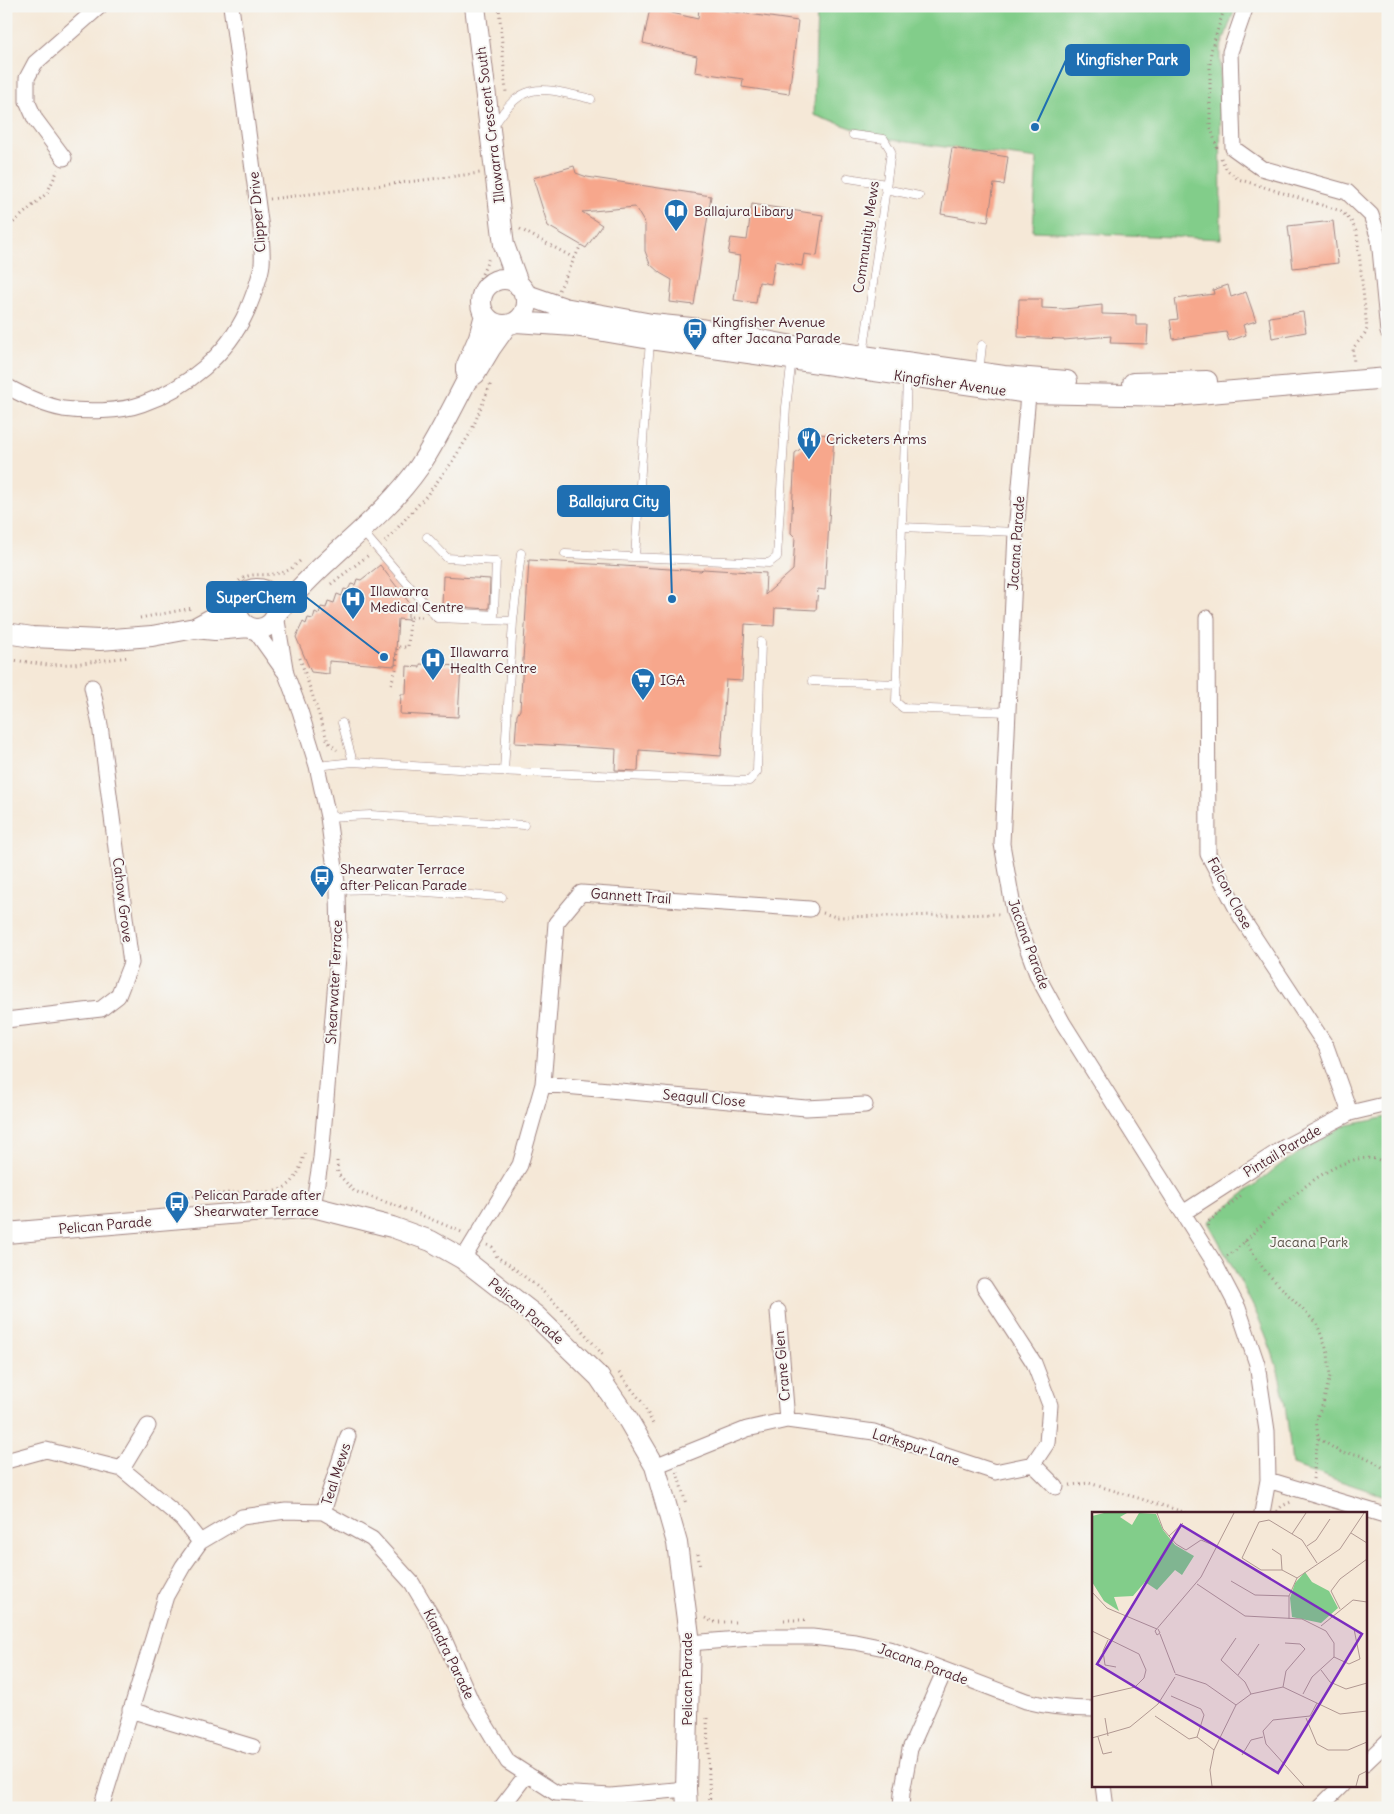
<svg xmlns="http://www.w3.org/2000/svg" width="1394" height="1814" viewBox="0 0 1394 1814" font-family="Delius,sans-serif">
<rect width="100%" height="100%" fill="#f6f6f2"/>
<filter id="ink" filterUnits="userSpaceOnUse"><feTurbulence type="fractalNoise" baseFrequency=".02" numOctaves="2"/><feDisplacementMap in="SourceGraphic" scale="10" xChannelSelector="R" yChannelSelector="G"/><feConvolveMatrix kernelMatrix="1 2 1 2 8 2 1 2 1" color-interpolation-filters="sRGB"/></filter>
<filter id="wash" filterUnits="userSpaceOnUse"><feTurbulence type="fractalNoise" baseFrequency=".0096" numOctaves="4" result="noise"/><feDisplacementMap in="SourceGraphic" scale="20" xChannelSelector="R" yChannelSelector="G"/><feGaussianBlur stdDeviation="1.12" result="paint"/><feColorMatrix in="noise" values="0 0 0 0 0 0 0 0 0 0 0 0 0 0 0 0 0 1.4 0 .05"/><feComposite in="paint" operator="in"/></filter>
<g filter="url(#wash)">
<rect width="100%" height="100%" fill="#f5e8d7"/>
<path fill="#82cd8a" stroke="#66765a" d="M817,6H1236L1220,50L1221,239L1033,231L1037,159L884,139L814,115Z
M1388,1117V1497L1292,1465C1288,1427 1285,1388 1272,1352C1256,1306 1231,1264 1208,1222L1281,1164L1343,1126Z"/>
<g id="blocks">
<path fill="#f7a78c" d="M699,7L798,21L789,94L742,87L743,79L695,72L697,56L643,43L650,8L698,19Z
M952,148L1008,157L1004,185L994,184L988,222L941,214Z
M574,166L576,173L587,177L711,196L694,305L670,302L672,280L660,273L650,264L645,251V224L635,207L582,212L602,225L586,248L548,226L533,178Z
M752,204L823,215L817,256L804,254L802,266L775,261L771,284L759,282L756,303L734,300L740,256L728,254L731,238L747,240Z
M1333,221L1338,263L1293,268L1288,226Z
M1228,285L1231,297L1246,292L1256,321L1243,325L1246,335L1229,341L1226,332L1173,339L1170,320L1178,319L1175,299L1214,294L1213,290Z
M1019,299H1042V308L1064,309L1102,305V314L1136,315V325H1148L1147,344L1110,343L1111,336L1064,340V339L1018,337Z
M1303,312L1306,332L1272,338L1269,317Z
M817,434L834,435L825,590L818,589L816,610L775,608L774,626L745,624L742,681L726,680L721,756L639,750L638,771L615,770L616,749L515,743L517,715L520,710L529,560L701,571L703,569L766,573L765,595L793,570L795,537L791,533L795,453L803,447L816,448Z
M380,565L411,605L408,607V620L398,619L395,666L329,661V674L311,672L296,637L303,622L306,624L308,618L313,619L315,612L319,614L321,607L326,608L328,601L334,603L337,594L342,596L344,589L348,590L351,584L355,585L357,579L361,580Z
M443,576L490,579L489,609L442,606Z
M420,664L461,666L458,717L400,714L401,694H406L407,666L420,667Z"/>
</g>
</g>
<g filter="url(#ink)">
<use href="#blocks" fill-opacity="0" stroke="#a08481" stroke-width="1"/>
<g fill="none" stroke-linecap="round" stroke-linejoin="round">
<defs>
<path id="lane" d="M494,126C523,78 543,88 591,99
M853,135L884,139L891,151L863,356
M848,178L886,184
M885,189L919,196
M979,373L982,345
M907,377L896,702L903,708L1008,712
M902,527L1016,532
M362,531L437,618L513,621
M427,537L447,558L496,561L494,615L432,611
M565,554L769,563L777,557L786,407L792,359
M635,557L650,340
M812,681L897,684
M342,723L353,762
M317,766L353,762L473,770L749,781L757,772L761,642
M504,771L513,621L521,553
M328,817L371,815L524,825
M338,890L379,889L502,897"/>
<path id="street" d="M1246,6L1230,52L1233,148L1261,168L1347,192L1371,215L1379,239L1388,332
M64,158L35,119L27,101V78L35,63L100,6
M1029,383L1016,532L1002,844L1014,912L1038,977L1063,1023L1215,1264L1238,1308L1257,1364L1267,1431L1268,1480L1262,1513
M6,386C24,396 43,405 63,409C85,412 120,412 142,404C187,388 227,355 247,311C253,296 260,280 262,264C263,253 261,241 261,229L231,6
M276,615L286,674L300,711L317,766L328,817L338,890L339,945L321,1158L313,1207
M1207,618L1208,854L1241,917L1326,1046L1350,1113
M254,629L284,671
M6,1020L101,1009L118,996L131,963L100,725L92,687
M543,1084L806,1108L865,1105
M1183,1213L1285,1147L1350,1113L1388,1104
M463,1259L520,1165L543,1084L556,923L581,893L810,909
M778,1311L787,1420
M6,1461L46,1450L122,1469L182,1519L200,1542
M1033,1464L1056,1487
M655,1466L747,1429L787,1420L874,1432L995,1472L1033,1464L1047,1443L1050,1405L1034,1363L984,1286
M122,1469L148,1426
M1268,1480L1388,1516
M323,1512L348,1436
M690,1643L763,1637H812L855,1642L889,1649L1026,1701C1049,1707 1069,1709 1093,1709
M130,1710L253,1747
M1365,1763L1388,1741
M1103,1785L1106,1808
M101,1808L166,1596L183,1566L200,1542L242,1517L286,1511L323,1512L372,1539L412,1583L440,1630L471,1701L508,1762L556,1793L611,1796L686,1789
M501,1808L527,1774
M901,1808L902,1793L910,1749L944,1672
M1319,1808L1342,1785"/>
<path id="secondary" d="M475,6L504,245L519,286
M481 302a23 23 0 1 1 46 0a23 23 0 1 1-46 0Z
M524,294L564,308L652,324L701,329L793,346L1004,376L1067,381
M516,322L574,326L650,339L1028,393L1174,396L1388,378
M466,371V367L479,337L485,315
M1133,383L1207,381
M237 609a20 20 0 1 1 40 0a20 20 0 1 1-40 0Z
M277,612C294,595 310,577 328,561C360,531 394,503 419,467C437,440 452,409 467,380L475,374L490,349L507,325
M195,628L237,605
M6,633L32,637L100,640L152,636L195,628L215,630L249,627
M6,1233L313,1207L392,1227L431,1241L463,1259L536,1316L599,1377L627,1418L655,1466L677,1543L690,1643L686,1789L687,1808"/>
</defs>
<use href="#lane" stroke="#a08481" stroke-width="9"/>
<use href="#street" stroke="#a08481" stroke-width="17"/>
<use href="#secondary" stroke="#a08481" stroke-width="22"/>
<path stroke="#a08481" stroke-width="3" stroke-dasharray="1 4" stroke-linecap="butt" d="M499,6L506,93
M1217,148L1210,125V63L1211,51L1225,6
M1221,158L1226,169L1238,179L1341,211L1351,221L1357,233L1367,329L1365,334L1353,348L1354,364
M270,199L480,173
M6,229L47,193L58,170
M520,229L574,258
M559,290L580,247
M472,302C474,286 484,273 489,257
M385,542L426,496L450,465L471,432L491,383
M331,584L370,554
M233,589C245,568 260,578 279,573C288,572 293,567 300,561
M140,618L193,608
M300,658L328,742L337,750
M6,659L48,665L74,664L129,657
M391,684L396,669L397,647H408L410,617H422
M823,913L836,917L1000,914
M1381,1160L1388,1147
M337,1161L338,1174L354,1191L414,1212L464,1233
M275,1191C296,1186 300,1170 305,1151
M168,1200L236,1192H269
M1208,1226V1222L1243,1194
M1245,1241L1265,1271L1317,1324L1328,1353L1330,1376L1323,1404L1316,1419L1318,1438L1343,1454C1361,1451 1374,1462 1388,1471
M487,1245L492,1247L497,1257L511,1266L539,1288L575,1322L603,1355
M1227,1256L1235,1251C1265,1223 1342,1135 1388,1164
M619,1373L642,1402L654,1426
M677,1472L686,1504
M1313,1479L1318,1438
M1070,1485L1089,1483L1187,1513
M1277,1511L1282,1506L1291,1502
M698,1554L700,1568
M705,1618L713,1622H736
M784,1620H808
M707,1718L710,1808"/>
<use href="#lane" stroke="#fff" stroke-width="8"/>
<use href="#street" stroke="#fff" stroke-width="15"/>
<use href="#secondary" stroke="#fff" stroke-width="20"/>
</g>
</g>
<defs>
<symbol id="library-pin" viewBox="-11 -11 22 30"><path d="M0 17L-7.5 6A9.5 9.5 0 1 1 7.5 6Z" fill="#1f6fb2" stroke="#f6f6f2"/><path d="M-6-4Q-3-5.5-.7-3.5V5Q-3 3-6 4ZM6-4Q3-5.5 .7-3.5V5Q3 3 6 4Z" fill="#fff"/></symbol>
<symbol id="bus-pin" viewBox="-11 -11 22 30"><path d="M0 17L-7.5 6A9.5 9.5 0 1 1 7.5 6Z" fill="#1f6fb2" stroke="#f6f6f2"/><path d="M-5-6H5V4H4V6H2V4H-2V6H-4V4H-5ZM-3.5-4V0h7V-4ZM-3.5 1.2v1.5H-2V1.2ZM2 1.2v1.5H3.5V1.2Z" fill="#fff"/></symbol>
<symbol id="restaurant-pin" viewBox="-11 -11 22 30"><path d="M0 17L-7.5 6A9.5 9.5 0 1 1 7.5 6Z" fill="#1f6fb2" stroke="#f6f6f2"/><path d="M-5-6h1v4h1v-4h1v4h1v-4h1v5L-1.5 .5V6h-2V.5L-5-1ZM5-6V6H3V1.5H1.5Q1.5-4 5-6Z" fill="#fff"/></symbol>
<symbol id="hospital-pin" viewBox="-11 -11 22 30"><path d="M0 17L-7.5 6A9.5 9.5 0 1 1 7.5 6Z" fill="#1f6fb2" stroke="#f6f6f2"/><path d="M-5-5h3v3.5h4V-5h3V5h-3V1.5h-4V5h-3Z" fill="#fff"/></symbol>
<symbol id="supermarket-pin" viewBox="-11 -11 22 30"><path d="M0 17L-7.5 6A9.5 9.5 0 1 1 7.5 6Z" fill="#1f6fb2" stroke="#f6f6f2"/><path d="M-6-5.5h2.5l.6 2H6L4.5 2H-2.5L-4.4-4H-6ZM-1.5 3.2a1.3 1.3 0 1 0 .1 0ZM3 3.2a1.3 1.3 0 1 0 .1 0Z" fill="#fff"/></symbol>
</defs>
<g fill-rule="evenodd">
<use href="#library-pin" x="662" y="197" width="28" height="38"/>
<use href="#bus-pin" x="681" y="316" width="28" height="38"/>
<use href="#restaurant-pin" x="795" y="425" width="28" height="38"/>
<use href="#hospital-pin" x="339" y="585" width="28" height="38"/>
<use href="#hospital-pin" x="419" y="646" width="28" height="38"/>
<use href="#supermarket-pin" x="629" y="666" width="28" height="38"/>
<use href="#bus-pin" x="308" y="863" width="28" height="38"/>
<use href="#bus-pin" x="163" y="1189" width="28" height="38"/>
</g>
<g text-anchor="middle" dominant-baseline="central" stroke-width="4" stroke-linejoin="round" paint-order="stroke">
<g font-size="14" fill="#4a1f2b" stroke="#f6f6f2">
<text transform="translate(490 125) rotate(-97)">Illawarra Crescent South</text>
<text transform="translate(257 212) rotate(-95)">Clipper Drive</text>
<text transform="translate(866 237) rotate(-82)">Community Mews</text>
<text transform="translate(950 383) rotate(8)">Kingfisher Avenue</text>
<text transform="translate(1016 543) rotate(-86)">Jacana Parade</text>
<text transform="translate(1230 893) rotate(62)">Falcon Close</text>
<text transform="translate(631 896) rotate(4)">Gannett Trail</text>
<text transform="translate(123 900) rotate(83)">Cahow Grove</text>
<text transform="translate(1029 944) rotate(70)">Jacana Parade</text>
<text transform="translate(334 982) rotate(-87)">Shearwater Terrace</text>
<text transform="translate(704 1098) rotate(5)">Seagull Close</text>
<text transform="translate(1282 1151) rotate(-31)">Pintail Parade</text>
<text transform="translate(105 1225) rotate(-5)">Pelican Parade</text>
<text transform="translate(526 1311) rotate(40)">Pelican Parade</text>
<text transform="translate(782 1366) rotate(-95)">Crane Glen</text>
<text transform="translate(916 1447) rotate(18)">Larkspur Lane</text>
<text transform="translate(336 1474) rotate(-72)">Teal Mews</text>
<text transform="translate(449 1654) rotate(64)">Kiandra Parade</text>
<text transform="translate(923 1664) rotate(20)">Jacana Parade</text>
<text transform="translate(687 1679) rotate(-90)">Pelican Parade</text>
</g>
<g font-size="14" fill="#4a1f2b" stroke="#f6f6f2" text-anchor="start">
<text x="694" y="211">Ballajura Libary</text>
<text x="712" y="322">Kingfisher Avenue<tspan x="712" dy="16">after Jacana Parade</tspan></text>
<text x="826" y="439">Cricketers Arms</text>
<text x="370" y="591">Illawarra<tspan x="370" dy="16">Medical Centre</tspan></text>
<text x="450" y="652">Illawarra<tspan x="450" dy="16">Health Centre</tspan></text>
<text x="660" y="680">IGA</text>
<text x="340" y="869">Shearwater Terrace<tspan x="340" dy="16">after Pelican Parade</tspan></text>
<text x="194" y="1195">Pelican Parade after<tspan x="194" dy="16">Shearwater Terrace</tspan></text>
</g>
<g font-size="14" fill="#5b5348" stroke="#f6f6f2">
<text x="1309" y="1242">Jacana Park</text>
</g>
</g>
<g transform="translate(1092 1512)">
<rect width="275" height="275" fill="#f5e8d7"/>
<path d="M12,1H35L28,5L40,13L47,1L64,2L71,18L83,33L102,44L90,63L83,58L65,78L53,70L41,84L22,85L27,99L12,89L0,70V4ZM213,60L220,70L237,79L246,96L229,111L200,105L198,86L203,71Z" fill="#82cd8a"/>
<path fill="none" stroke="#b19892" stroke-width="1" d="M65,1L71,17L84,32L94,38L109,28L126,35M259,21L275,31M200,22L214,1M77,24L91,11M215,34L224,28L238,7M180,37L189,43L190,58M205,66L190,58H169L150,46L167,10L177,8L210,28L225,51M139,69L163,83L197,84M105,72L153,104L210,107L234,119L242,131V145L220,165L211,182M0,80L15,96L65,117M248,97L239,79L248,67L275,47M197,107V84L205,66L248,37L272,1M229,114L261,88L275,90M66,117L68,121L65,123L63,119L109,65L142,1M0,119L47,142L54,158L52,166L43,175L0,185M68,122L83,161M144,126L129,148L153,170L159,182M16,128L11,139L13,153L24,155M242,145L257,152L268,147L262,117M229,158L238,170L254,177L275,171M83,162L114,172L144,193M146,163L167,132M191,175L194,159L213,137L208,132L193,131M79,184L109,197L112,203L105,225L122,238M63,204L97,227L105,225M13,206L16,224M214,206L225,232L236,238H256L275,230M6,225L11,242L20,240M0,226L38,215L66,192L83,165M150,243L159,228L171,225M120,274L118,258L122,238L144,193L159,182L191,175L248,202L275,199M212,274L174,232L171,219L181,208L218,204L225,191M264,274L267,263L275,259"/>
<path fill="#7b2cbf" fill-opacity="0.15" stroke="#7b2cbf" stroke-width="2.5" d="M89,13L270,122L186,261L5,152Z"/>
<rect width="275" height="275" fill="none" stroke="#4a1f2b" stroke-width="2.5"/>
</g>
<path fill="none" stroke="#1f6fb2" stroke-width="2" d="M1035 127L1066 60M672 599L669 501M384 657L306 597"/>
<g fill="#1f6fb2" stroke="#f6f6f2" stroke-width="2">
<circle cx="1035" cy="127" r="5"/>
<circle cx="672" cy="599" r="5"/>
<circle cx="384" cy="657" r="5"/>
</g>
<g fill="#1f6fb2" stroke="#1f6fb2" stroke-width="2">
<rect x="1066" y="45" width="123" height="30" rx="5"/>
<rect x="558" y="486" width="111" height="30" rx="5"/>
<rect x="207" y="582" width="99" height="30" rx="5"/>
</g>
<g font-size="15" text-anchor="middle" font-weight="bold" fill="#fff">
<text x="1127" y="65">Kingfisher Park</text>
<text x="614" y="507">Ballajura City</text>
<text x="256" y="603">SuperChem</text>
</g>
<rect width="1394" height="1814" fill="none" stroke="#f6f6f2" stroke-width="25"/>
</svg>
